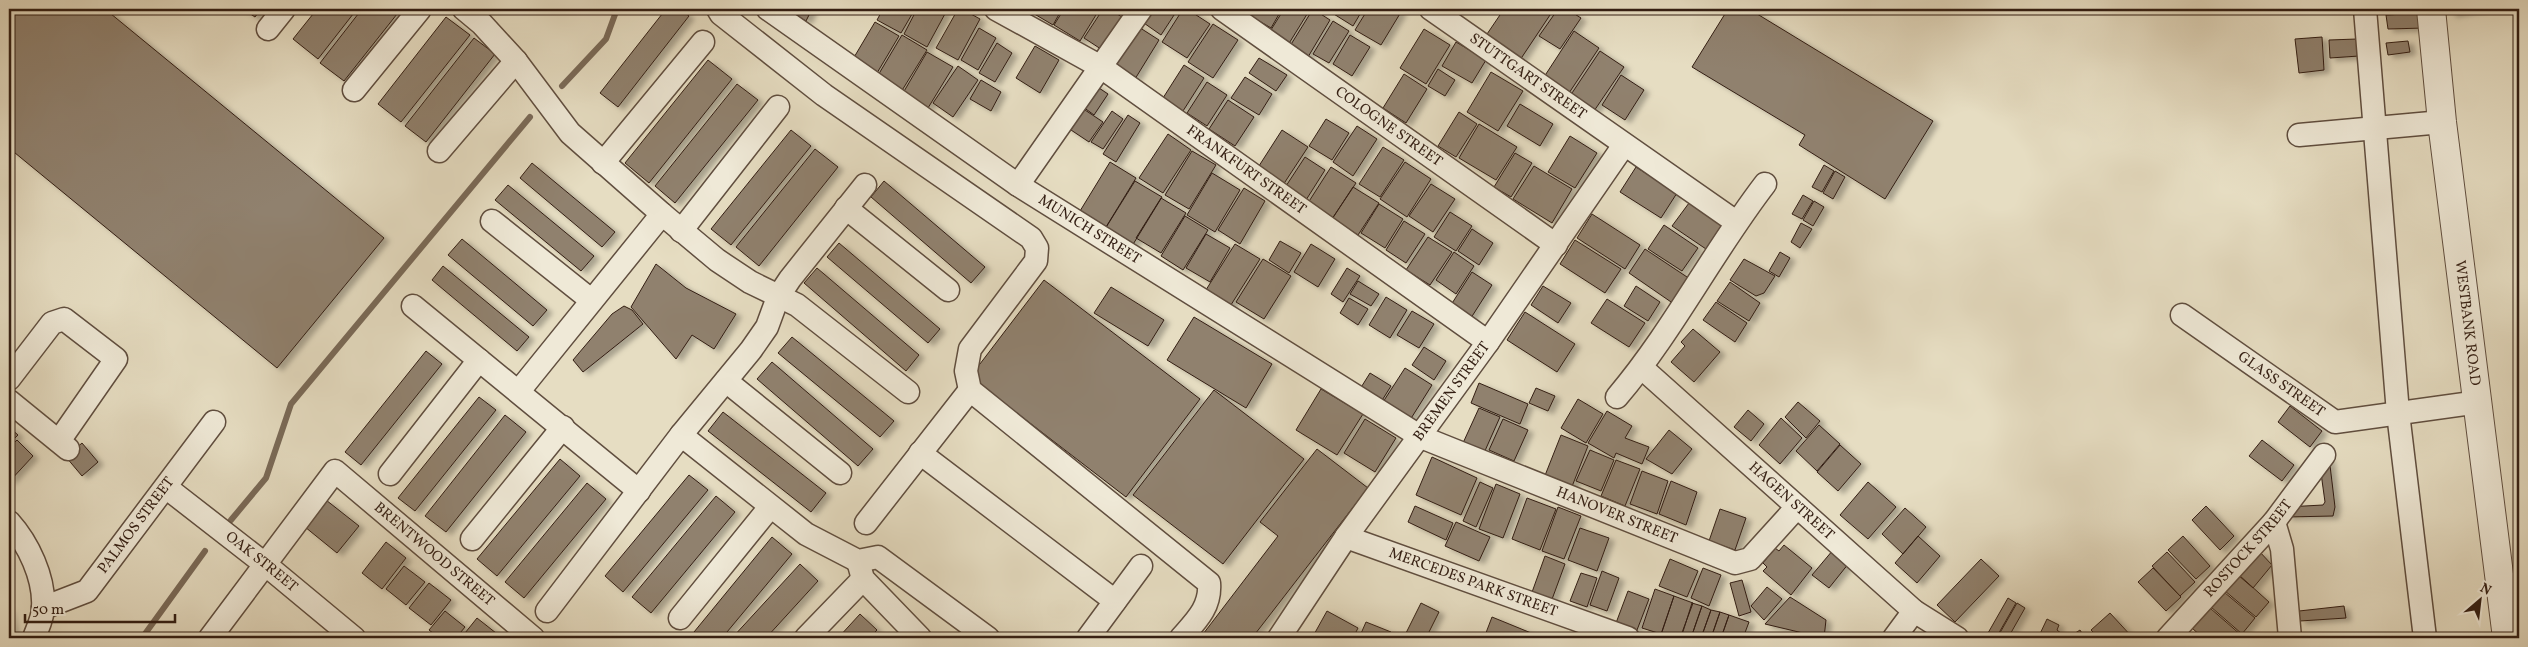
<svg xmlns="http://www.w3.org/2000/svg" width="2528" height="647" viewBox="0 0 2528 647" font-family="Vollkorn,serif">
<defs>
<filter id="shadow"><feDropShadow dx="5.5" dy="3" stdDeviation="2.5" flood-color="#0004"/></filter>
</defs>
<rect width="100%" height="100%" fill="#e6ddc2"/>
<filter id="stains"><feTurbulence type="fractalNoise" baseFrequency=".004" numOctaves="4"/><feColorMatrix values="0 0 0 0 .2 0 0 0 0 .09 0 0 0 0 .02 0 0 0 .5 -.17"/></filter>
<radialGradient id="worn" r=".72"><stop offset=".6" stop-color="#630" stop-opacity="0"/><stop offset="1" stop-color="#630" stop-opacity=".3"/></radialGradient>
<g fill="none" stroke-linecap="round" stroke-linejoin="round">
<path stroke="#7a6a58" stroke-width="6" d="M562,86L606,39L617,9
M231,520L266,478L291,404L530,117
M142,638L205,551"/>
</g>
<path fill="#90816e" stroke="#331e13" filter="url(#shadow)" d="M9,9H105L384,238L277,368L9,148Z
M243,9H261L255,17Z
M317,9H357L318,59L293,39Z
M362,9H401L344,81L320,63Z
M666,9H680L689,16L618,107L600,93Z
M784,9H812L806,21Z
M883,9H915L901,33L877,20Z
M917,9H939L946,12L927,47L904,34Z
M958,9H962L980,19L958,60L936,48Z
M1032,9H1062L1053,25L1031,12Z
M1064,9L1099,10L1080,41L1054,25Z
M1103,9H1109L1127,20L1107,53L1084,38Z
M1149,9H1178L1161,35L1141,21Z
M1183,9H1187L1210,24L1187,58L1162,42Z
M1239,9H1282L1271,28Z
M1284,9H1305L1309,11L1288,45L1269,33Z
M1313,9L1330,20L1308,57L1290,46Z
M1331,9H1363L1353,26L1329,11Z
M1368,9H1396L1401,12L1381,45L1355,30Z
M1504,9H1554L1520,60L1485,37Z
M1558,9H1567L1581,18L1560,49L1539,36Z
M1728,9H1749L1933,121L1885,199L1799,145L1805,135L1692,67Z
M2450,9H2480L2451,14Z
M2424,13L2425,28L2388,29L2386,15Z
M446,17L470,35L401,122L378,104Z
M1333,21L1349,31L1329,63L1313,54Z
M875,22L899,36L877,73L853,59Z
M1134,24L1159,40L1135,79L1110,63Z
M1213,24L1238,40L1213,78L1188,62Z
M979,28L996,38L978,70L961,60Z
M1424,29L1450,45L1426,84L1400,68Z
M1574,31L1599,48L1569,93L1544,77Z
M902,35L927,50L901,92L877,77Z
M1350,35L1370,47L1352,76L1333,64Z
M2322,37L2324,70L2299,73L2295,39Z
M474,38L495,54L426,142L405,126Z
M2357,39L2359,56L2330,58L2329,40Z
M2408,41L2410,52L2388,55L2386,43Z
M1456,42L1486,60L1472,83L1442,66Z
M997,43L1012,53L995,82L979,73Z
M1035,46L1059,60L1040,93L1016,78Z
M1600,51L1624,67L1594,111L1570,96Z
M927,52L953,67L928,108L903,93Z
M1259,58L1287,75L1276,91L1249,73Z
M708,60L732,79L649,183L625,163Z
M1184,65L1204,78L1183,111L1163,98Z
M958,66L978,80L953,117L933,103Z
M1438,69L1455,80L1445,96L1428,86Z
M1491,72L1523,91L1498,131L1467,112Z
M1404,74L1427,89L1406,123L1383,108Z
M1621,75L1644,90L1625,120L1602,105Z
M1245,77L1272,94L1259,115L1231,98Z
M981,80L1001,92L991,111L970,99Z
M1207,82L1227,95L1207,126L1187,113Z
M737,84L758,100L675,203L655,186Z
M1093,84L1108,94L1094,115L1079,104Z
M1228,100L1254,117L1235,146L1209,129Z
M1520,104L1553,124L1540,146L1507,126Z
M1079,106L1103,122L1089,142L1065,126Z
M1112,111L1123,119L1103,149L1091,142Z
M1459,112L1477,124L1456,157L1438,146Z
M1128,115L1140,123L1116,162L1103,154Z
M1326,119L1349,133L1332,160L1309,146Z
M1479,124L1517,147L1496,180L1459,158Z
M1357,126L1377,139L1353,176L1333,162Z
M791,130L811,146L731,245L711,229Z
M1282,130L1308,147L1283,185L1257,169Z
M1168,134L1191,150L1163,193L1139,178Z
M1570,136L1597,153L1575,188L1548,172Z
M1383,147L1404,160L1380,197L1359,184Z
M815,149L838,167L759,266L736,247Z
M1192,151L1216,165L1189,209L1165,195Z
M1515,153L1532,163L1511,197L1494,187Z
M1305,157L1325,170L1306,200L1286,186Z
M1110,162L1136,178L1106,227L1080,211Z
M1405,162L1431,179L1407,217L1380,199Z
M532,163L615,232L602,247L520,178Z
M1824,165L1834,171L1822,192L1812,187Z
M1534,166L1572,189L1552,223L1513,199Z
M1331,167L1356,183L1330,222L1306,206Z
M1636,167L1677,193L1661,218L1620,192Z
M1835,171L1845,177L1833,199L1823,193Z
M1212,173L1240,190L1215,232L1187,215Z
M884,181L985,267L971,283L871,197Z
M1135,181L1162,197L1132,246L1105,229Z
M1431,184L1455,199L1433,232L1409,216Z
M508,185L594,256L581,271L495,200Z
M1353,187L1379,203L1358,235L1332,219Z
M1244,188L1265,201L1240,244L1218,230Z
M1803,195L1813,201L1802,219L1792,214Z
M1161,198L1186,213L1161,253L1136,238Z
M1814,201L1824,207L1813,226L1803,220Z
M1689,203L1722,225L1706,249L1672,226Z
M1379,204L1403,219L1385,248L1361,233Z
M1450,212L1472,226L1456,251L1434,237Z
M1592,214L1640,245L1625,269L1577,238Z
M1185,216L1208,230L1183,270L1161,256Z
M1404,221L1425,234L1406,263L1386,250Z
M1801,223L1812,229L1800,248L1791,242Z
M1664,225L1698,248L1682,271L1648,249Z
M1472,229L1493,243L1479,265L1458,251Z
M1206,234L1230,248L1210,282L1186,268Z
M1428,237L1452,252L1430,285L1406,270Z
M462,239L547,310L533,326L448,255Z
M1575,240L1621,269L1605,293L1560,264Z
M1280,241L1301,253L1289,273L1269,260Z
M839,243L940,329L928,343L827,257Z
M1235,244L1260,259L1229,308L1204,293Z
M1311,244L1335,259L1318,287L1294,272Z
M1645,249L1690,279L1674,304L1629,273Z
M1454,252L1474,266L1456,294L1436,280Z
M1780,252L1790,258L1779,277L1769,271Z
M1263,259L1291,276L1264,319L1236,302Z
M1744,259L1775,276L1764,293L1756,296L1730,280Z
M656,264L686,288L736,314L714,349L692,335L676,359L631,307Z
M443,266L529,337L517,351L432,280Z
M817,268L919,355L906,371L804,283Z
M1347,268L1360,276L1343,302L1331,294Z
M1472,272L1492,285L1469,321L1449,308Z
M1044,280L1200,399L1126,497L970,377Z
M1358,281L1379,294L1371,306L1350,294Z
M1730,282L1760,303L1749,321L1717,301Z
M1543,286L1571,303L1558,323L1531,305Z
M1636,286L1660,302L1648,321L1624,306Z
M1111,287L1164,320L1148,346L1094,313Z
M1386,297L1407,310L1390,338L1369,325Z
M1349,298L1368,309L1358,325L1340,313Z
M1607,299L1645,323L1629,347L1591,323Z
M1716,302L1747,323L1735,342L1703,320Z
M624,306L632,310L643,324L583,372L573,360L612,314Z
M1412,311L1434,324L1419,348L1397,335Z
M1525,312L1575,344L1557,372L1507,340Z
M1194,317L1272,364L1246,408L1167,360Z
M1693,329L1720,352L1694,382L1671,362L1685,346L1681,342Z
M792,337L894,421L880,437L778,353Z
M1424,347L1446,361L1434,380L1412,365Z
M426,351L442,364L361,465L345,452Z
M772,362L873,449L858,466L757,379Z
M1405,368L1432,385L1410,420L1383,402Z
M1370,373L1391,386L1381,402L1360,389Z
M1479,383L1528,404L1520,424L1471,403Z
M1536,388L1555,396L1548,411L1529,403Z
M1321,389L1363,414L1337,455L1296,430Z
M1214,390L1304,459L1223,564L1133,495Z
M479,397L496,410L415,511L398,498Z
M1578,399L1603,414L1586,443L1561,428Z
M1798,402L1820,421L1806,438L1785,417Z
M2290,406L2322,431L2310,447L2278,422Z
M1479,408L1500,417L1484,453L1463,443Z
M1748,410L1764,424L1751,441L1734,427Z
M1607,411L1632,426L1625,438L1649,447L1642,464L1616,453L1614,458L1588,443Z
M723,412L826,493L811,512L708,431Z
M505,415L526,432L446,532L425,516Z
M1781,418L1802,438L1780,464L1759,445Z
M1365,419L1396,438L1375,472L1344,453Z
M1503,419L1528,430L1514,461L1489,450Z
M1819,425L1840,444L1817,471L1796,451Z
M9,427L18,435L9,444Z
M1669,430L1692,449L1672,474L1646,459Z
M1561,435L1588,446L1571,489L1544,478Z
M17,440L33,456L9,482V448Z
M2262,440L2294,465L2282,481L2249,456Z
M82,443L98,462L82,476L66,457Z
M1840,445L1861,464L1838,491L1817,472Z
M1317,449L1368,488L1252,638H1200L1278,536L1260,522Z
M1590,450L1614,460L1601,491L1576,481Z
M1432,457L1477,478L1461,515L1416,495Z
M2329,457L2335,507L2333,516L2287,517L2286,507L2323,505L2325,502L2320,466Z
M560,459L580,476L497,576L477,559Z
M1616,460L1640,469L1625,506L1601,496Z
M1642,471L1668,481L1657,514L1630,504Z
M689,475L708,490L623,592L605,576Z
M1671,481L1697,492L1686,525L1659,514Z
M1480,482L1493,488L1476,527L1463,521Z
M1868,482L1896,507L1868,539L1840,515Z
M587,483L606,499L524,598L505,582Z
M1496,484L1520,494L1503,538L1479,529Z
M716,496L735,512L651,613L632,597Z
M1527,498L1556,509L1540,550L1512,539Z
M326,500L359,526L337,553L305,527Z
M1415,506L1453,523L1446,540L1408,522Z
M2206,506L2234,536L2220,550L2192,520Z
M1558,507L1581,516L1564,559L1542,551Z
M1905,508L1926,527L1903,554L1882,534Z
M1720,509L1746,518L1735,550L1709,541Z
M1456,522L1490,537L1479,561L1445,546Z
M1580,528L1609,538L1597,571L1568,560Z
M1918,536L1940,556L1917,583L1895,563Z
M2183,536L2210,566L2196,579L2168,550Z
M772,537L792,554L722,638H702L694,632Z
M386,542L406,558L382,589L362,573Z
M1784,545L1812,568L1791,595L1763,571L1767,567L1763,563L1775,548L1779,551Z
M1833,550L1849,563L1829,588L1812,575Z
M2259,551L2272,565L2253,588L2238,575Z
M2167,552L2195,582L2180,596L2152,566Z
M1545,556L1565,564L1551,602L1531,595Z
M1670,559L1698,571L1687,597L1659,586Z
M1981,559L1999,576L1955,622L1937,605Z
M800,564L818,581L766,638H732Z
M404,566L425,582L406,605L386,589Z
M1703,568L1721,575L1709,606L1691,598Z
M2153,568L2181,597L2166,611L2138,582Z
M1602,571L1619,578L1607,611L1590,605Z
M1581,573L1597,578L1587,607L1570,601Z
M2239,575L2269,602L2256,617L2225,591Z
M1742,580L1751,612L1739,616L1730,583Z
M429,583L451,600L431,625L409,608Z
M1767,587L1782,599L1764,620L1751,606Z
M1655,589L1674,596L1661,634L1642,628Z
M1628,591L1649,599L1637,630L1616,623Z
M2224,592L2255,618L2242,634L2211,607Z
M1674,596L1693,603L1680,638L1661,635Z
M1790,597L1826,620L1824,638L1765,624Z
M2008,598L2016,603L1996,638L1988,633Z
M1421,603L1439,612L1426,638H1416L1406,633Z
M1692,603L1702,606L1695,626L1691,638H1681Z
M2017,603L2025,608L2008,638H1997Z
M1702,606L1711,610L1701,638H1691Z
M2344,606L2346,618L2300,621L2299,611Z
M9,608L14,638H9Z
M2210,608L2241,635L2238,638H2203L2192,628Z
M1711,610L1720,612L1711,638H1701Z
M445,611L465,627L456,638H439L429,630Z
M1327,611L1358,628L1353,638H1312Z
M1720,612L1729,615L1721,638H1711Z
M2110,613L2133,638H2099L2091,630Z
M860,614L877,630L869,638H838Z
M1729,615L1749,622L1743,638H1721Z
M1492,617L1536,635L1535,638H1484Z
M477,618L501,637L500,638H461Z
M2047,619L2059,625L2057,630L2067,638H2038Z
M1366,622L1391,632L1388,638H1359Z
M2080,630L2085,638H2070L2069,637Z
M2188,632L2196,638H2182Z
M879,633L885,638H873Z
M2245,634L2259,638H2244Z
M2348,635V638H2314Z"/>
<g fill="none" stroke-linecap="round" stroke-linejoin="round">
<defs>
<g id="minor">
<path d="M464,9L482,24L516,61L570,133L662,214L717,260L750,282L797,305L908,392"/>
<path d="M718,9L721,14L824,95L1031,238L1037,248L1036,261L970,349L966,371L970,390L1209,583C1211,607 1196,621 1181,638"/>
<path id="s1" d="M768,9L1018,185L1421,437L1735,563L1750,559L1797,507"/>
<path id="s2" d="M996,9L1101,67L1488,342"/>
<path id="s3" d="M1222,9L1556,245"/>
<path id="s4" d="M1431,9L1736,222"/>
<path d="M2365,9L2398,413L2425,638"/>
<path d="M268,29L284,9"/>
<path d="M354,90L420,9"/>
<path d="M2299,135L2442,122"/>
<path d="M439,151L516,61"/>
<path d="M603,163L703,42"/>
<path d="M1018,185L1141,9"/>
<path d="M846,208L948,290"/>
<path d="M492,221L591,300"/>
<path d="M681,231L778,107"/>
<path d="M413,306L639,491"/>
<path id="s5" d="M2182,315L2335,422L2479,402"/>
<path id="s6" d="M1642,368L1914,611L1957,638"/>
<path d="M9,379L52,323L64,319L116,359L59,441"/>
<path d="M726,381L840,473"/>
<path d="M519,391L662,214"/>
<path d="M1617,397C1673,331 1712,253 1765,184"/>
<path d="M9,401L68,449"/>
<path d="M681,435L806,534L858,561L878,557L988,638"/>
<path d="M920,453L1115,601"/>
<path d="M390,474L479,360"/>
<path id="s7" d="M167,488L266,565L354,638"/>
<path d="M9,522C28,543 45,578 43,608C43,618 37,629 34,638"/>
<path d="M2274,522L2282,549L2290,638"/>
<path d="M866,523L970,390"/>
<path id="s8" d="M1346,537L1628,638"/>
<path d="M472,539L563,427"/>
<path d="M858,561L863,579L920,638"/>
<path id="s9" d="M43,608L87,591L214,422"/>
<path d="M547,611L681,435L751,350L767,327L778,297L790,279L865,185"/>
<path d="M680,618L770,507"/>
<path id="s10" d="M210,638L335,471L533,638"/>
<path d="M806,638L863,579"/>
<path d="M1088,638L1141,566"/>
<path id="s11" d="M1279,638L1346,537L1488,342L1624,145"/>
<path d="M1894,638L1914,611"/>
<path id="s12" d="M2168,638L2274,522L2324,455"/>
</g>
<g id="tertiary">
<path id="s13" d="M2431,9L2442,122L2507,638"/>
</g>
</defs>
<use href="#minor" stroke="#604e3f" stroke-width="25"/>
<use href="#tertiary" stroke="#604e3f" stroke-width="30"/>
<use href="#minor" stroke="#efe9d7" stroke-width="22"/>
<use href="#tertiary" stroke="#efe9d7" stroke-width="28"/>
</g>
<g text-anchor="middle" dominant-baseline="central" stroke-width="4" stroke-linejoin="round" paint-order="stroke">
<g font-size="15" fill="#331e13" stroke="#efe9d7">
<text stroke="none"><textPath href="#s4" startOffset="118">STUTTGART STREET</textPath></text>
<text stroke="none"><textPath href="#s3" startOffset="204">COLOGNE STREET</textPath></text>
<text stroke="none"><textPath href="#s2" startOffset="298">FRANKFURT STREET</textPath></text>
<text stroke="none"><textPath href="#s1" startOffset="390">MUNICH STREET</textPath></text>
<text stroke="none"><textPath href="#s13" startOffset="316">WESTBANK ROAD</textPath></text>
<text stroke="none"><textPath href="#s5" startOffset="121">GLASS STREET</textPath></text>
<text stroke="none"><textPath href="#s11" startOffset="301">BREMEN STREET</textPath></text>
<text stroke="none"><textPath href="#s6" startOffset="200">HAGEN STREET</textPath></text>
<text stroke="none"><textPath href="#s1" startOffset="992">HANOVER STREET</textPath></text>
<text stroke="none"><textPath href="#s9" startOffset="129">PALMOS STREET</textPath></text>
<text stroke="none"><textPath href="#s12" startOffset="120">ROSTOCK STREET</textPath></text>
<text stroke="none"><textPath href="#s10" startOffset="338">BRENTWOOD STREET</textPath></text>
<text stroke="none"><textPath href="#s7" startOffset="120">OAK STREET</textPath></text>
<text stroke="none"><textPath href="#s8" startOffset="135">MERCEDES PARK STREET</textPath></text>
</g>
</g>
<rect width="2528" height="647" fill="none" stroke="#e6ddc2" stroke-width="30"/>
<rect x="10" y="10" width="2508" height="627" fill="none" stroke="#331e13" stroke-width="2.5"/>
<rect x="15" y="15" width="2498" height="617" fill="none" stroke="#331e13"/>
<g transform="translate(2480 600) rotate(28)" stroke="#efe9d7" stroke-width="4" paint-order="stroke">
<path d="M0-4L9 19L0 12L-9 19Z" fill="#331e13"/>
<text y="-8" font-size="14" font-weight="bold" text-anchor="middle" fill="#331e13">N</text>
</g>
<path d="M25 614v8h150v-8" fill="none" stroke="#331e13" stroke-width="2.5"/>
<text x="32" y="614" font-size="15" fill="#331e13" stroke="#efe9d7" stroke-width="4" paint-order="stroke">50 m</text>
<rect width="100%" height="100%" filter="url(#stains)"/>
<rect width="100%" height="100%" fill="url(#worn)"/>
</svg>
